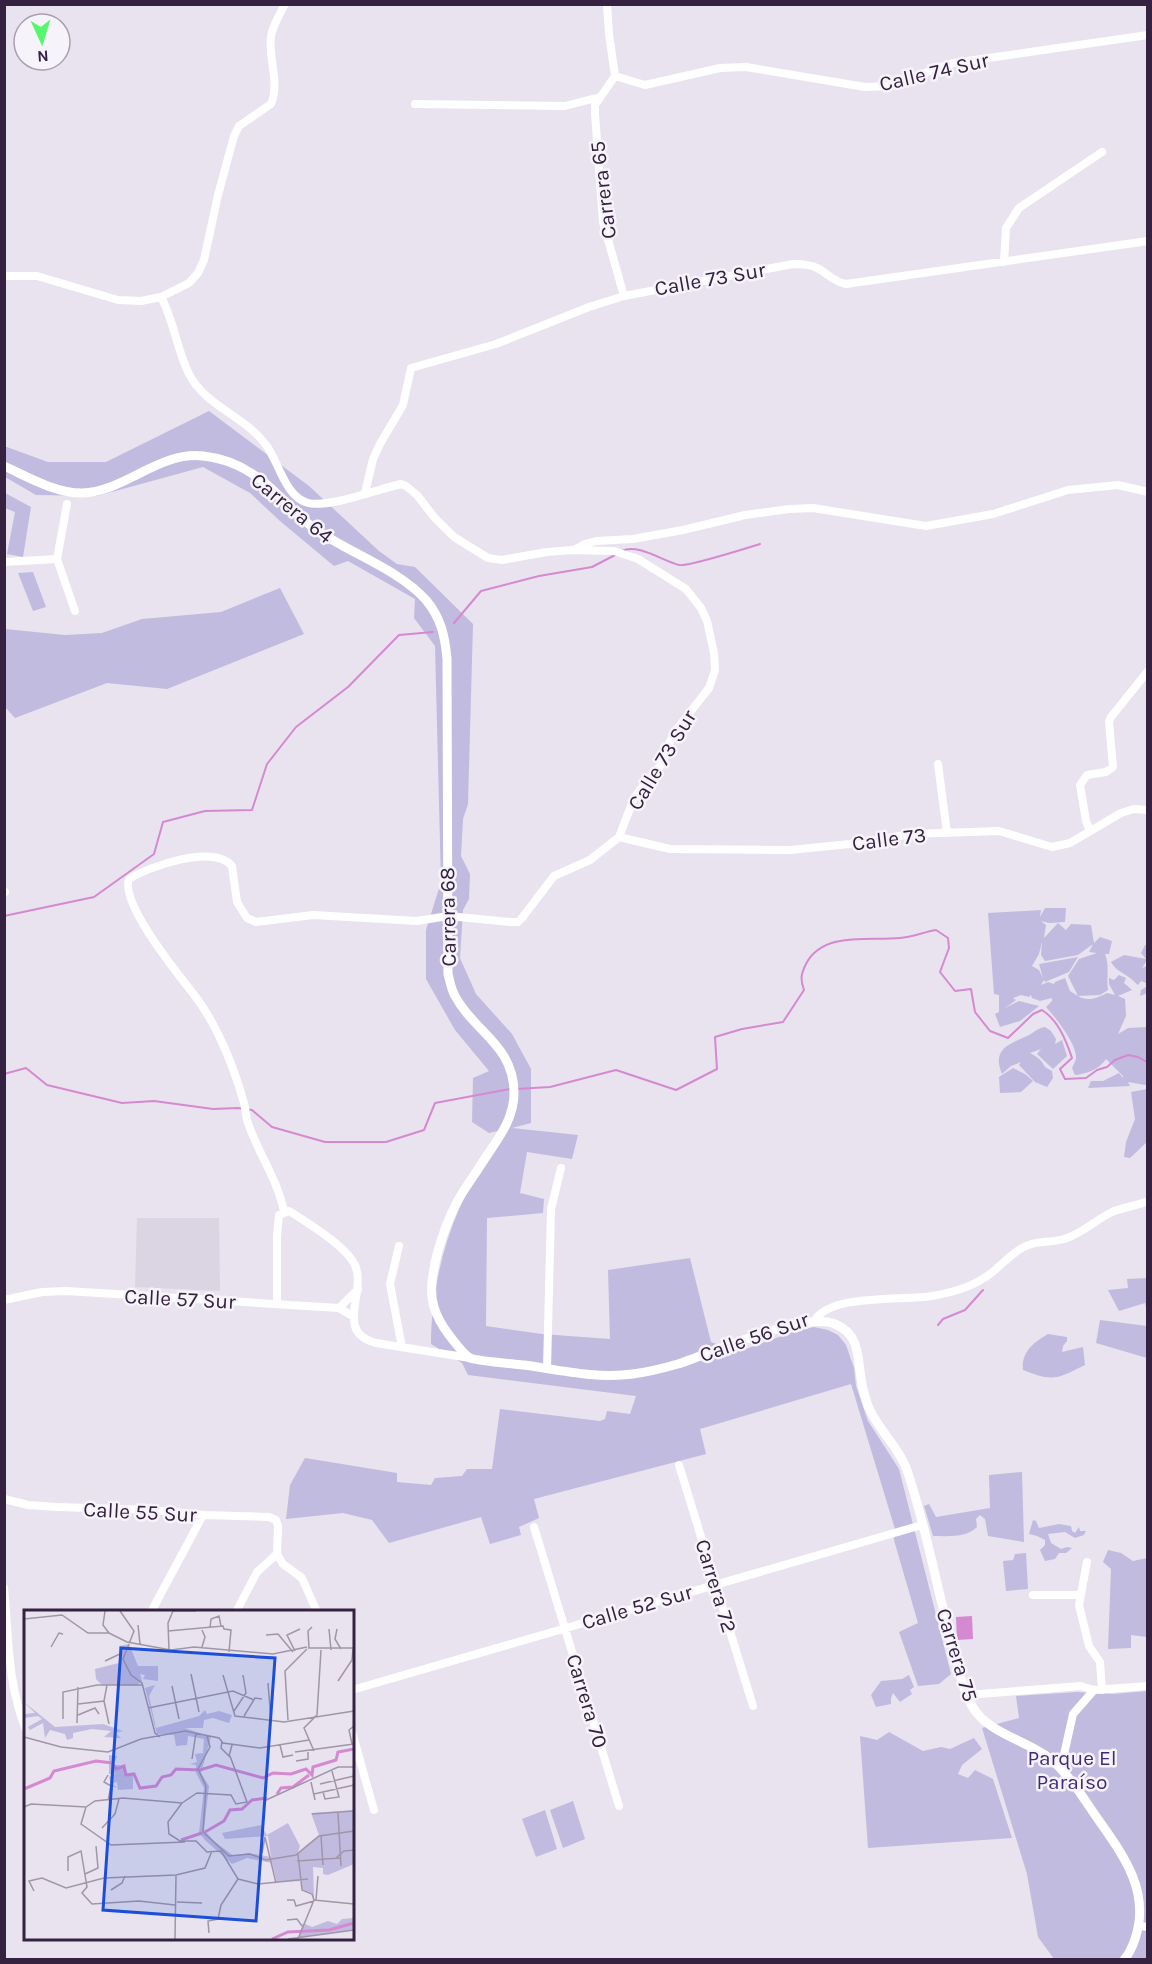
<svg xmlns="http://www.w3.org/2000/svg" width="1152" height="1964" viewBox="0 0 1152 1964" font-family="Karla,sans-serif">
<rect width="100%" height="100%" fill="#e8e3ee"/>
<path fill="#dbd4e2" d="M137,1218H219L220,1291L135,1287Z"/>
<path fill="#c1bbdf" fill-rule="evenodd" d="M209,411L309,486L379,551L397,564L415,567L473,624L468,804L463,819L461,856L470,874L469,899L463,910L460,958L476,994L512,1034L531,1069V1123L512,1128L578,1135L572,1159L527,1152L520,1193L544,1199L543,1213L487,1218L486,1326L542,1334L610,1339L608,1270L690,1258L711,1342L737,1352L796,1331L814,1327L828,1330L838,1335L846,1345L854,1368L856,1386L868,1421L899,1469L951,1674L939,1684L918,1686L899,1632L918,1623L894,1540L895,1529L851,1384L700,1429L706,1454L534,1499L539,1518L519,1527L521,1535L490,1544L481,1517L389,1543L372,1520L343,1513L286,1519L290,1485L305,1458L397,1473V1482L431,1485L435,1478L462,1476L467,1469H492L500,1409L600,1421L605,1419L607,1411L630,1414L636,1396L468,1375L462,1363L431,1344C431,1299 441,1251 459,1209C471,1181 493,1157 506,1129L489,1133L472,1122L473,1078L489,1071L455,1030L426,979V930L441,882L435,646L414,618L415,599L348,561L334,566L280,521L250,493L203,467L97,496L36,495L5,477L4,446L48,462H106Z
M5,493L31,507L23,557L7,554L15,512L5,508Z
M33,572L46,607L33,611L18,573Z
M280,588L304,634L167,689L107,683L15,718L5,707V629L65,635L102,633L142,619L221,612Z
M1045,908H1066L1065,922L1049,923L1041,921L1046,925L1044,938L1058,923L1066,930L1071,924L1091,925L1094,943L1100,937L1112,941L1109,954H1105C1110,966 1106,977 1108,990L1100,995L1078,996C1087,1002 1098,998 1107,993L1115,995L1109,984V978L1114,980L1119,975L1126,978L1124,983L1132,990L1118,996L1125,999L1126,1016L1118,1034L1128,1028L1147,1027L1148,1083L1145,1085L1128,1082L1130,1086L1088,1088L1091,1081H1103L1119,1073L1123,1078V1076L1106,1059C1100,1069 1086,1074 1075,1075L1072,1068C1073,1066 1076,1060 1076,1058C1077,1044 1055,1017 1046,1007L1052,1001V998L1040,1001L1032,998L1031,995L1029,997L1021,995L1013,998L1016,1000L1005,1008L1019,1001L1039,1006L1020,1021L1000,1027L995,1014L999,1012V995L994,994L988,913L1041,910L1040,917ZM1042,942L1041,955L1045,961L1078,955L1093,944L1089,952L1097,953L1079,959L1068,976L1078,996L1070,991L1065,978L1055,982L1054,984L1048,982L1041,985L1044,980L1045,982L1069,972L1078,957L1039,964L1043,978L1039,970L1032,966L1039,954Z
M1145,945H1147V960L1142,968L1147,966V993L1140,996L1141,990L1146,987V983L1141,981L1138,985C1135,983 1133,980 1130,978C1124,973 1116,971 1111,962L1124,955L1146,959L1141,953Z
M1045,1027L1051,1031L1056,1039L1055,1044L1062,1040L1067,1056L1053,1069L1037,1054L1041,1049L1030,1053C1037,1057 1041,1059 1045,1067L1052,1071L1053,1078L1047,1087L1035,1082L1019,1065L1021,1062L1011,1066L1002,1074C992,1050 1007,1045 1027,1036C1034,1033 1037,1028 1045,1027Z
M1013,1068L1025,1074L1033,1081L1021,1092L1000,1093L999,1077Z
M1147,1089V1142L1130,1158L1124,1157L1126,1142L1135,1119L1131,1092Z
M1147,1278V1312L1145,1303L1119,1311L1108,1290L1128,1288L1127,1279Z
M1100,1320L1147,1326V1358L1096,1343Z
M1048,1334L1067,1337V1341L1063,1346L1062,1352L1083,1347L1085,1365C1057,1379 1053,1382 1023,1370C1021,1352 1034,1342 1048,1334Z
M1022,1472L1024,1542L988,1536L985,1519L980,1515L976,1519L977,1527C966,1538 948,1536 933,1536L924,1506L929,1504L936,1517L990,1508L989,1475Z
M1033,1520L1036,1521L1039,1528L1059,1524L1071,1526L1072,1531L1075,1533L1079,1527L1080,1531H1086L1084,1535L1075,1538L1065,1532L1048,1534L1051,1543L1061,1549L1067,1547L1072,1548L1066,1553H1059L1055,1559L1045,1561L1040,1550L1045,1545V1540L1037,1536L1029,1534Z
M1108,1550L1121,1553L1133,1561L1147,1558V1637L1131,1635V1648L1108,1649L1111,1569L1103,1562Z
M1026,1553L1028,1589L1006,1591L1003,1561L1013,1560L1015,1554Z
M909,1675L914,1687L910,1690L912,1694L900,1702L893,1693L891,1698V1704L876,1707L871,1695L881,1681L902,1679Z
M1147,1691V1959H1054L1038,1937L1027,1874L982,1728L1019,1718L1016,1696L1077,1692L1113,1694Z
M889,1732L923,1751L941,1747L950,1749L974,1738L982,1749L962,1765L958,1774L968,1778L975,1770L993,1779L1012,1838L868,1848L860,1736L877,1740Z
M573,1801L585,1839L563,1848L550,1810Z
M545,1810L557,1849L536,1857L522,1819Z"/>
<path fill="#d589d1" d="M972,1616L973,1639L957,1640L956,1617Z"/>
<g fill="none" stroke-linecap="round" stroke-linejoin="round">
<path stroke="#d589d1" stroke-width="2" d="M622,551C637,543 663,561 679,565C687,567 747,548 760,544
M454,623L481,591L539,576L592,567L617,554
M4,916L94,897L154,854L163,822L205,811L252,810L267,764L296,727L348,687L399,635L433,632
M4,1074L26,1068L47,1085L122,1103L154,1101L213,1109L238,1108L252,1110L272,1127L325,1142H386L424,1130L435,1103L510,1089
M516,1089L550,1087L616,1070L676,1090L717,1069L715,1037L742,1029L783,1022L804,990C800,979 801,974 806,964C823,931 869,941 900,938C912,937 924,932 936,930L948,938L949,948L940,972L955,991L971,989L975,1012L990,1031L1008,1038L1033,1014L1042,1010C1058,1020 1066,1040 1072,1058L1060,1069L1065,1079L1086,1078L1097,1070L1107,1067L1115,1060L1128,1055L1138,1057L1147,1062L1148,1073
M938,1325L943,1319L965,1310L983,1290"/>
<path stroke="#fff" stroke-width="8" d="M607,4L609,34L615,76L595,105V114L603,222L624,296
M615,76L645,85L720,68L746,67L865,87L889,86L953,63L1148,35
M415,104L565,106L600,97
M1004,262L1006,228L1019,208L1102,152
M4,276H37L118,300L141,301L161,297L189,283L198,273L204,260L218,195L234,136L239,126L271,104C280,82 268,58 271,36C273,25 280,14 285,4
M161,297C174,321 177,350 189,374C206,407 245,416 266,445C279,462 285,497 308,503C328,508 379,489 401,484L406,486L417,495L434,517L454,537L488,558L502,560L547,552L572,550L614,551L638,559L686,589L701,608L707,621L714,653L715,670L709,688L673,734L661,765L648,779L634,798L619,837
M365,493L373,459L380,444L403,405L411,368L496,344L589,307L624,296L793,264C801,264 810,264 817,268C828,273 833,282 846,284L1148,241
M67,504L57,559L75,611
M574,550L585,544L596,541L633,539L683,530L745,515L789,509L813,508L926,526L993,514L1068,490L1118,485L1148,492
M4,562L57,559
M938,764L947,833
M1090,831L1086,821L1080,785L1087,775L1106,772L1113,767L1109,722L1111,717L1148,671
M619,837L670,849L790,850L860,843L911,834L999,831L1052,847L1070,843L1121,813L1134,809L1148,810
M4,893L5,892
M284,1212C278,1180 258,1153 248,1123C245,1115 246,1107 243,1100C234,1067 216,1023 195,996C179,975 120,904 129,879C150,866 213,844 232,866L237,902L247,918L256,922L313,915L417,921L448,916L511,922H518L522,918L554,876L590,860L619,837
M399,1246L390,1284L402,1347
M4,1300L42,1292L66,1291L339,1308L354,1317
M277,1304V1236L279,1215L289,1211C306,1222 350,1248 356,1268C365,1296 335,1332 376,1343L470,1358
M339,1308L358,1289
M814,1321C831,1293 904,1301 932,1296C950,1293 969,1288 984,1278C998,1270 1009,1254 1024,1247C1036,1240 1051,1243 1064,1239C1080,1235 1097,1219 1112,1212C1124,1207 1136,1206 1148,1201
M547,1369L551,1209L561,1168
M679,1465L753,1706
M4,1499L28,1505L57,1507L153,1510L203,1515L269,1517L276,1520L278,1526L277,1554L283,1564L302,1578L317,1612
M534,1527L619,1806
M1087,1562L1079,1605L1089,1646L1100,1662L1102,1690
M4,1588C9,1638 7,1682 26,1730
M1033,1595H1080
M151,1612L203,1515
M236,1612L257,1572L277,1554
M352,1690L922,1525
M967,1695L1081,1686L1094,1690L1148,1686
M352,1732L374,1810
M1061,1768L1073,1714L1094,1690
M1140,1926L1148,1927"/>
<path stroke="#fff" stroke-width="9" d="M4,466C28,477 55,493 82,493C124,492 159,451 203,456C222,458 242,466 257,477C279,492 294,514 315,529C349,553 398,569 426,600C441,618 445,636 447,659L448,974C450,981 451,989 455,996C474,1032 514,1045 514,1093C514,1121 496,1141 482,1163C474,1176 464,1189 457,1202C444,1227 425,1280 434,1307C437,1317 443,1327 449,1335C454,1341 463,1354 470,1358C476,1361 515,1364 524,1365C559,1370 597,1379 633,1374C648,1372 664,1368 678,1364C712,1353 804,1311 835,1324C862,1335 857,1361 862,1384C863,1391 866,1399 868,1406C878,1430 900,1448 908,1473C927,1530 937,1590 953,1647C958,1666 962,1689 972,1706C987,1733 1026,1740 1049,1758C1068,1773 1080,1793 1093,1812C1120,1851 1152,1889 1135,1939C1132,1948 1130,1953 1124,1960"/>
</g>
<g text-anchor="middle" dominant-baseline="central" stroke-width="5" stroke-linejoin="round" paint-order="stroke">
<g font-size="21" fill="#352240" stroke="#f6f4fa">
<text transform="translate(934 72) rotate(-13)">Calle 74 Sur</text>
<text transform="translate(603 190) rotate(-97)">Carrera 65</text>
<text transform="translate(710 279) rotate(-10)">Calle 73 Sur</text>
<text transform="translate(292 508) rotate(39)">Carrera 64</text>
<text transform="translate(662 760) rotate(-59)">Calle 73 Sur</text>
<text transform="translate(889 839) rotate(-7)">Calle 73</text>
<text transform="translate(448 917) rotate(-91)">Carrera 68</text>
<text transform="translate(180 1299) rotate(3)">Calle 57 Sur</text>
<text transform="translate(754 1337) rotate(-19)">Calle 56 Sur</text>
<text transform="translate(140 1512) rotate(3)">Calle 55 Sur</text>
<text transform="translate(716 1586) rotate(73)">Carrera 72</text>
<text transform="translate(637 1607) rotate(-16)">Calle 52 Sur</text>
<text transform="translate(957 1655) rotate(73)">Carrera 75</text>
<text transform="translate(587 1701) rotate(73)">Carrera 70</text>
</g>
<g font-size="21" fill="#402a79" stroke="#f6f4fa">
<text x="1072" y="1758">Parque El<tspan x="1072" dy="24">Paraíso</tspan></text>
</g>
</g>
<g transform="translate(24 1610)">
<rect width="330" height="330" fill="#e8e3ee"/>
<path d="M105,34L114,56H134V71L119,69L121,65L116,64L118,71L113,75H78L72,69L71,59L95,53V36ZM131,75L125,86L132,118L175,106L181,100L183,104L195,101L208,105L205,113L189,108L180,110L179,118H161L187,127L177,163L185,176L180,220L191,232L210,246L224,243L247,247L244,226L201,229L198,223L237,215L243,225L264,213L276,236L274,242L295,225L287,203L330,200V254L304,265L299,264V258L289,257L290,290L288,283L278,279L277,271L253,272L248,253L223,248L208,254L182,231L175,223L180,178L172,163V155L166,154L173,152L171,144L179,143L180,129L164,126L163,135L152,136L150,125L133,124L121,78ZM0,92L31,117L79,114L99,121L91,123L97,128L80,127L87,121L68,119L49,123V128L43,130L41,124L26,120L21,128L19,113L6,120L4,117L18,109L14,106L0,108V104L11,103ZM85,145L93,146L90,155H97L93,157H99L102,167L109,164V179L94,180L93,172L88,174L94,178L87,176L85,167L92,163L85,164ZM330,308V320L274,328L279,313L288,317L304,311L313,314L318,309Z" fill="#c1bbdf"/>
<path fill="none" stroke="#d589d1" stroke-width="3" d="M0,179L26,168L30,161L72,151L88,153L92,159L100,156L102,165L110,164L116,178L132,176L138,167L147,165L152,159L176,160L192,155L239,168L249,163L267,164L282,159L288,165L289,157L312,150L314,142L330,139M253,184L257,178L269,177L285,165M181,222L200,211L206,200L218,199L228,190L243,188M157,230L178,223M248,329L264,322L305,320L330,313"/>
<path fill="none" stroke="#a096a8" stroke-width="1.5" d="M81,1L79,15L85,23M96,1L110,21L99,49L107,65L118,73L131,123L136,127M149,1H172M0,9L38,5L64,23H85L103,32L147,40L170,37L249,44L283,37M114,15L116,34M186,18L187,9L195,6L197,16M305,19L307,40M313,19L311,29L317,39M144,21L199,16L200,19L207,20L205,42M242,25L254,24L269,42M27,37L35,23L39,24M178,37L181,27L178,20M284,38H330M285,38L284,21L288,17M145,40L144,13L149,1M271,41L263,25L276,19M81,51L98,43M167,64L175,102M199,65L211,106L260,112L330,101M314,71L328,50L329,39M244,73L247,111M148,76L155,109M80,91L85,114M54,94L80,91L83,75M124,98L209,81L230,90M210,101L222,83L219,65M54,105L71,98L75,104M220,106L231,88L238,89M39,109V82L73,75H119M264,110L261,61L283,39M53,113L54,77M183,126L186,137L174,159L182,176L179,222L205,246L226,244L242,250L272,245L295,226L330,221M0,127L37,137L84,142L117,129L161,121L195,128L199,133L236,138L285,130M198,131L197,138L205,146L208,135M328,134L325,120L330,116M256,135L259,147L269,145M290,141L280,118L293,105L297,40M271,142L330,134M168,149L172,123M272,151L284,149V142M84,165L80,172L87,176L84,191M287,172L291,190M296,174L330,166M299,182L301,189L315,187L308,161M290,184L330,175M240,191L314,157H330M158,193L144,212L145,224L156,231H172L183,242L197,241L214,269M158,193L173,183L207,185L212,194L223,192L206,146M0,197L7,194L62,197L71,191L99,188L158,193M62,197L57,214L87,235L161,232M314,203L317,256M288,204L330,201M78,218L91,204L95,189M297,226L299,255M238,243L241,227L252,273M274,244L278,280L288,284L290,290M312,248L320,241L330,240M273,251L316,248M44,261V247L57,241L63,277L58,283L68,294L115,291L151,295M61,264L74,258L72,236M214,269L234,274L284,269M87,280L98,273L101,266M10,281L5,271L18,268L42,278L80,268L152,265L181,258L188,241M263,290H270L272,296L290,291M290,290L330,294M292,290L294,266M153,292L178,293M263,310L273,309L278,316M185,323L184,311L194,309L197,295L214,269M151,329L152,266M264,329L330,320M274,329L290,290"/>
<path fill="#1d4ed8" fill-opacity="0.15" stroke="#1d4ed8" stroke-width="3" d="M97,38L251,48L232,311L79,300Z"/>
<rect width="330" height="330" fill="none" stroke="#352240" stroke-width="3"/>
</g>
<rect width="1152" height="1964" fill="none" stroke="#352240" stroke-width="12"/>
<g transform="translate(42 42) rotate(176)"><circle r="28" fill="#f6f4fa" stroke="#a9a0b0" stroke-width="1.5"/>
<path d="M0-4.5L10 22L0 15L-10 22Z" fill="#57f76d"/>
<text y="-9" font-size="16" font-weight="bold" text-anchor="middle" fill="#352240">N</text>
</g>
</svg>
